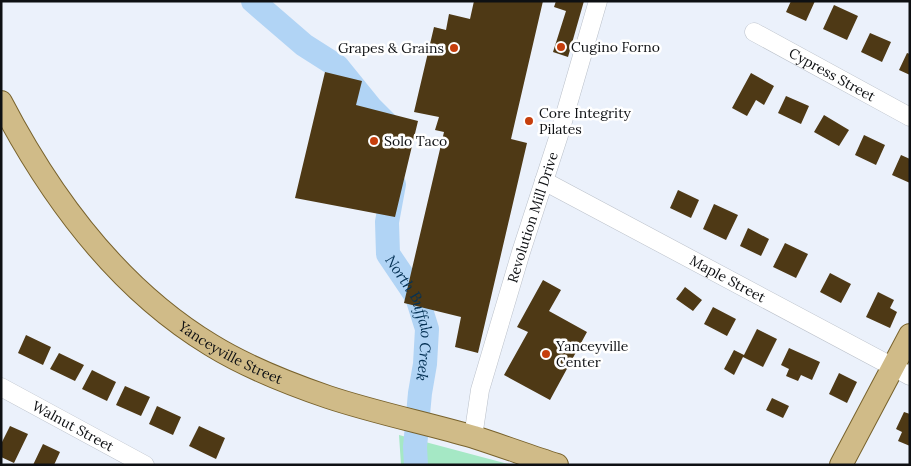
<svg xmlns="http://www.w3.org/2000/svg" width="911" height="466" viewBox="0 0 911 466" font-family="Lora,serif">
<rect width="100%" height="100%" fill="#ebf1fb"/>
<path fill="#a5e8c5" d="M399,435L512,465H513H401Z"/>
<g fill="none" stroke-linecap="round" stroke-linejoin="round">
<g stroke="#b1d4f5" stroke-width="24">
<path d="M253,1L304,45L337,66L371,108L394,131"/>
<path id="s1" d="M394,184L387,222L388,254L417,297L427,329L425,364L420,393L415,447L416,465"/>
</g>
</g>
<path fill="#4e3915" d="M474,1H543L511,139L527,143L478,353L455,347L461,317L404,303L444,132L435,130L439,117L414,112L434,27L446,30L449,14L470,19Z
M556,1H584L568,57L553,52L566,11L554,7Z
M791,1H815L806,21L786,12Z
M834,5L858,16L847,40L823,29Z
M870,33L891,42L882,62L861,52Z
M907,53L910,54V75L899,70Z
M325,72L362,81L356,105L418,121L395,217L295,198Z
M751,73L774,86L764,105L756,100L747,116L732,108Z
M786,96L809,106L801,124L778,113Z
M824,115L849,130L839,146L814,132Z
M864,135L885,145L876,165L855,155Z
M901,155L910,159V183L892,175Z
M678,190L699,200L691,218L670,208Z
M714,204L738,215L726,240L703,229Z
M748,228L769,239L761,256L740,246Z
M785,243L808,254L796,278L773,267Z
M830,273L851,284L841,303L820,292Z
M543,280L561,290L549,311L587,332L550,400L504,375L528,332L517,327Z
M685,287L702,300L693,311L676,299Z
M878,292L894,300L890,308L897,312L890,328L866,317Z
M713,307L736,319L727,336L704,324Z
M757,329L777,339L763,367L743,357L734,375L724,369L734,350L744,355Z
M26,335L51,347L43,365L18,353Z
M789,348L820,362L812,380L801,375L798,381L786,376L789,369L781,365Z
M59,353L84,365L75,381L50,369Z
M92,370L116,382L107,401L82,389Z
M839,373L857,382L847,403L829,394Z
M125,386L150,397L141,416L116,405Z
M772,398L789,406L783,418L766,410Z
M157,406L181,417L173,435L149,424Z
M904,412L910,414V446L898,441L902,432L896,429Z
M10,426L28,434L14,463L1,457V444Z
M199,426L225,438L216,459L189,446Z
M43,444L60,452L54,465H33Z"/>
<g fill="none" stroke-linecap="round" stroke-linejoin="round">
<defs>
<g id="minor">
<path id="s2" d="M754,32L910,117"/>
<path id="s3" d="M544,181L910,376"/>
<path id="s4" d="M1,387L145,465"/>
<path id="s5" d="M473,437L480,390L521,252L559,135L598,1"/>
</g>
<g id="major">
<path id="s6" d="M1,102C51,198 117,288 211,345C245,366 290,384 328,397C376,413 426,423 474,437C502,446 529,456 557,465"/>
<path d="M841,465L910,335"/>
</g>
</defs>
<use href="#minor" stroke="#bbc1ca" stroke-width="19"/>
<use href="#major" stroke="#78622c" stroke-width="24"/>
<use href="#minor" stroke="#fff" stroke-width="18"/>
<use href="#major" stroke="#d0bb88" stroke-width="22"/>
</g>
<g fill="#c63e0c" stroke="#fff" stroke-width="2">
<circle cx="561" cy="47" r="5"/>
<circle cx="454" cy="48" r="5"/>
<circle cx="529" cy="121" r="5"/>
<circle cx="374" cy="141" r="5"/>
<circle cx="546" cy="354" r="5"/>
</g>
<g text-anchor="middle" dominant-baseline="central" stroke-width="5" stroke-linejoin="round" paint-order="stroke">
<g font-size="14" fill="#0e1013" stroke="#fff" text-anchor="start">
<text x="571" y="47">Cugino Forno</text>
<text x="444" y="48" text-anchor="end">Grapes &amp; Grains</text>
<text x="539" y="113">Core Integrity<tspan x="539" dy="16">Pilates</tspan></text>
<text x="384" y="141">Solo Taco</text>
<text x="556" y="346">Yanceyville<tspan x="556" dy="16">Center</tspan></text>
</g>
<g font-size="14" fill="#0e1013" stroke="#fff">
<text stroke="none"><textPath href="#s2" startOffset="89">Cypress Street</textPath></text>
<text stroke="none"><textPath href="#s5" startOffset="228">Revolution Mill Drive</textPath></text>
<text stroke="none"><textPath href="#s3" startOffset="208">Maple Street</textPath></text>
<text stroke="none"><textPath href="#s6" startOffset="346">Yanceyville Street</textPath></text>
<text stroke="none"><textPath href="#s4" startOffset="82">Walnut Street</textPath></text>
</g>
<g font-size="15" font-style="italic" fill="#053255" stroke="#fff">
<text stroke="none"><textPath href="#s1" startOffset="141">North Buffalo Creek</textPath></text>
</g>
</g>
<rect width="911" height="466" fill="none" stroke="#0e1013" stroke-width="5"/>
</svg>
